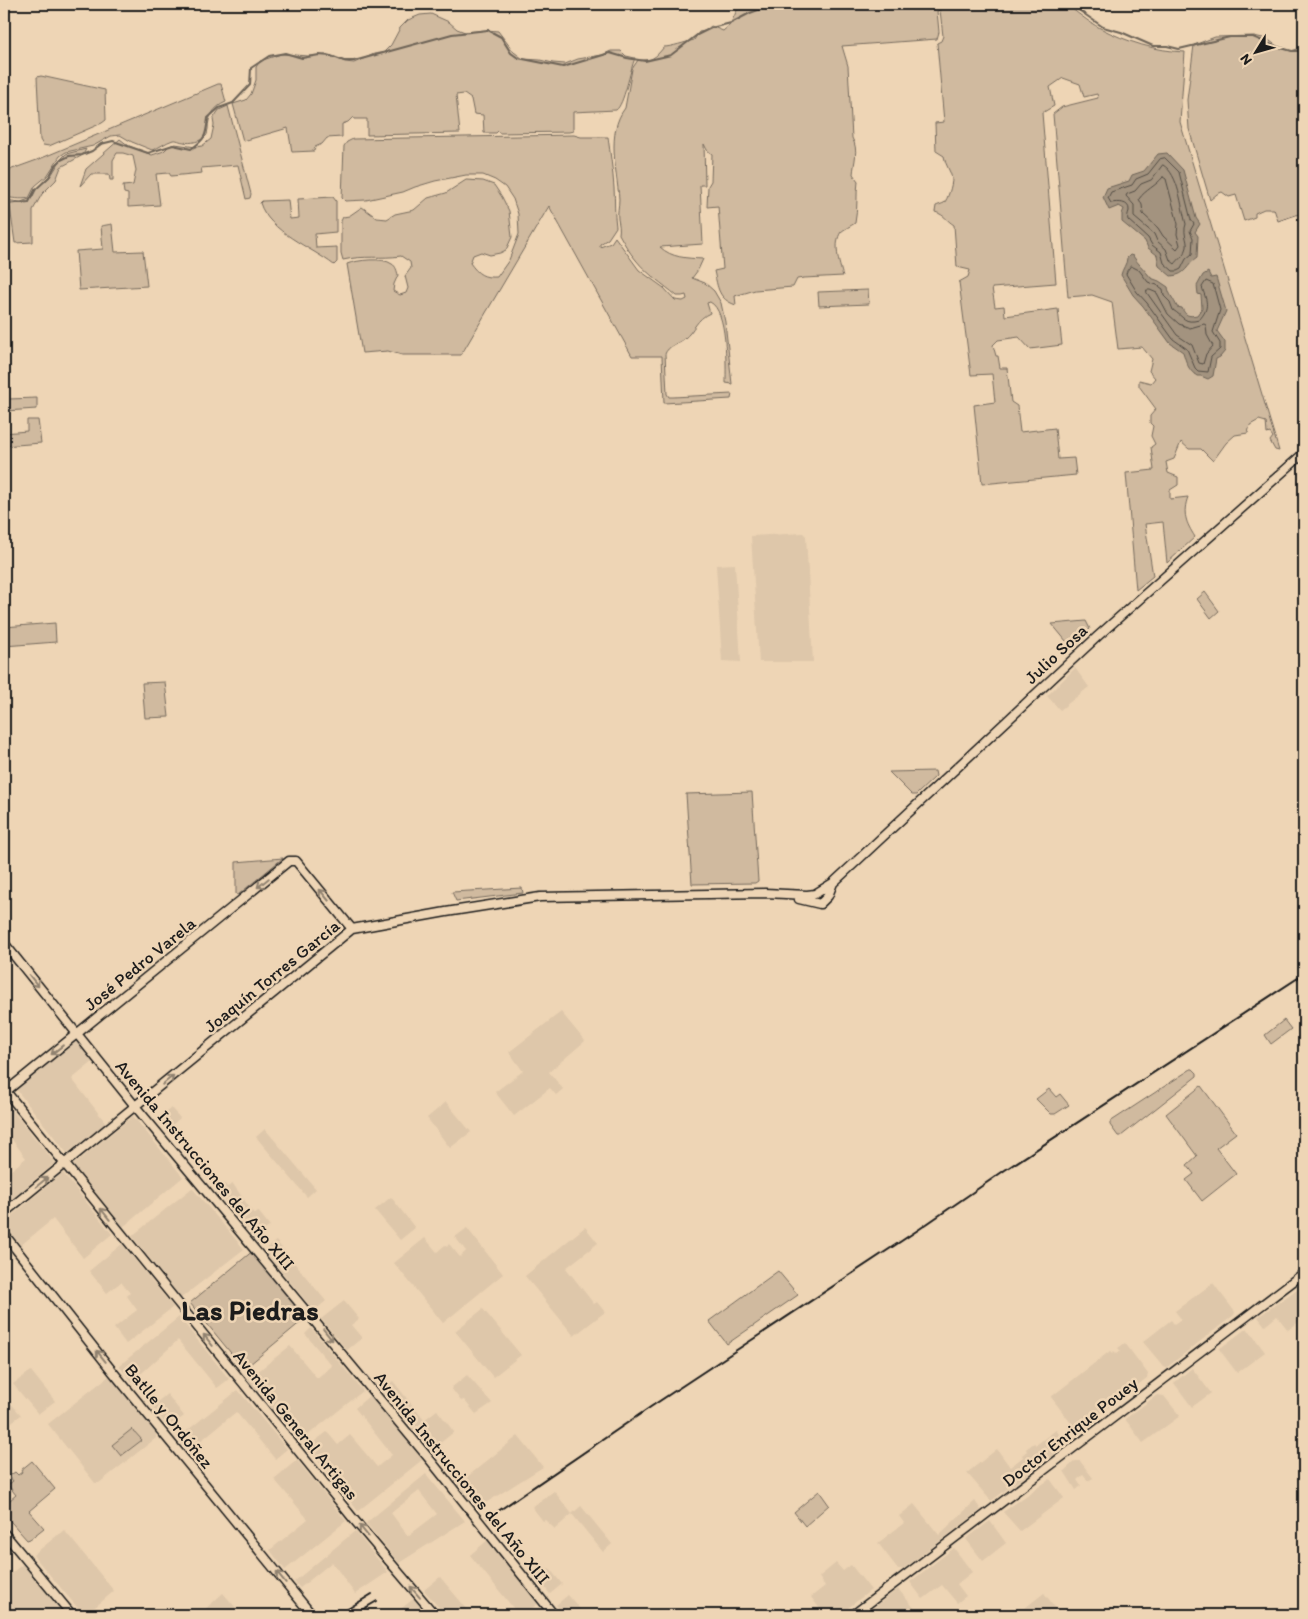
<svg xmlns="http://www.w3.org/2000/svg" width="1308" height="1619" viewBox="0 0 1308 1619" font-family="Itim,sans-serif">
<rect width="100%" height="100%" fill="#eed5b5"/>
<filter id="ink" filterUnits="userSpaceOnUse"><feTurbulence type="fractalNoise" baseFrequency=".02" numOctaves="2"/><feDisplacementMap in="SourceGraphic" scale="10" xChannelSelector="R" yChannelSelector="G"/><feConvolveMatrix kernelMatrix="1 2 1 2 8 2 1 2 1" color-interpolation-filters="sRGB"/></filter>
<g filter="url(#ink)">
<path fill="#dec7aa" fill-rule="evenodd" d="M803,533L806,536L813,662H759L751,536Z
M735,564L741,662L722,661L716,565Z
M1075,668L1089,687L1060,710L1047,696Z
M561,1012L585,1041L549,1072L563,1089L556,1095L550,1088L514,1116L495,1092L523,1071L509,1052Z
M77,1040L94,1061L72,1079L106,1123L67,1153L15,1088Z
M446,1102L471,1132L450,1148L427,1118Z
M4,1103L7,1104L55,1163L4,1205V1176L26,1158L4,1129Z
M171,1108L180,1118L166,1130L157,1120Z
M133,1116L183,1177L123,1227L73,1165Z
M265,1129L316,1189L307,1197L256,1137Z
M63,1173L112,1234L83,1258L53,1219L21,1245L4,1225V1222Z
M224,1183L227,1187L233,1184L254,1214L258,1211L270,1226L255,1238L216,1190Z
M192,1188L244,1249L181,1298L132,1236Z
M391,1197L415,1228L400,1240L375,1210Z
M585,1227L598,1243L566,1268L594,1304L597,1302L605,1312L574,1336L525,1276Z
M467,1228L503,1274L443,1323L394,1263L425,1238L437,1252L445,1245L447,1247L449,1244L460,1257L466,1251L455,1237Z
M276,1241L326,1301L314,1311L264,1250Z
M122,1244L173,1307L126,1344L114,1328L137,1310L127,1296L130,1293L121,1282L107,1293L89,1271Z
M1213,1283L1235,1312L1234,1315L1166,1368L1164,1367L1143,1342L1171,1320L1174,1324L1181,1319L1175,1311Z
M1299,1288L1304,1296V1318L1288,1330L1277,1316L1265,1326L1258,1317Z
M344,1301L359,1319L351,1325L362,1338L347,1350L321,1319Z
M483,1309L521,1355L493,1377L455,1331Z
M179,1317L229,1379L217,1388L178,1340L132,1382L120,1367V1365Z
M311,1328L363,1391L298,1443L247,1380L290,1346L317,1378L332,1366L305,1334Z
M1247,1328L1265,1352L1237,1373L1219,1349Z
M1125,1343L1148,1374L1147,1378L1077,1431L1051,1397L1110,1351L1112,1353L1114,1351L1117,1354L1121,1351L1118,1348Z
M1192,1368L1211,1393L1192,1407L1174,1383Z
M31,1371L55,1401L38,1414L13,1384Z
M467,1375L492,1403L476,1414L464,1400L461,1401L451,1388Z
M109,1376L156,1433V1438L99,1483H95L48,1424Z
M393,1381L424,1420L437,1410L454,1432L430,1451L381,1390Z
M238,1390L287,1449L275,1459L236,1412L188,1451L178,1438Z
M167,1394L184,1416L171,1426H167L152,1406Z
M370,1395L422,1460L358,1511L307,1447L327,1432L338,1445L350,1435L377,1467L392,1455L355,1408Z
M1157,1395L1164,1396L1180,1416L1143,1443L1125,1419Z
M7,1399L21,1415L4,1428V1401Z
M1056,1430L1064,1441V1447L991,1501L967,1473L997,1449L1010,1467L1023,1457L1022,1455L1027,1451L1026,1449L1034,1443L1036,1445Z
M518,1436L543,1467L476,1509L457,1485Z
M297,1460L346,1521L285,1570L270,1550L308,1519L274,1479Z
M1075,1461H1080L1093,1478L1088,1481L1083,1475L1077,1480L1081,1486L1076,1490L1064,1471Z
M426,1474L465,1521L399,1563L366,1523ZM419,1491L437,1514L408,1536L391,1513Z
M1050,1479L1064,1498L1020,1531L1003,1512Z
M554,1491L572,1514L581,1506L612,1544L603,1552L572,1514L555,1529L545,1520L543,1521L532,1507Z
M975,1501L981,1510L903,1569H898L878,1543L904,1523L899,1516L914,1504L939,1535Z
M990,1521L1006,1543L983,1561L966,1539Z
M64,1530L114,1591L87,1614L82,1613L33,1555Z
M355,1531L388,1572L355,1594L332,1562L300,1588L294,1582Z
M489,1539L540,1602L524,1615H519L470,1555Z
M954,1548L972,1572L957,1584L966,1596L957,1603L942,1585L923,1599L910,1582Z
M836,1563L843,1571L851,1565L871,1590L839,1615H812L820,1609L811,1597L825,1586L819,1577Z
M23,1564L48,1594L65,1615H4V1579Z
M549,1568L562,1584L550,1594L537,1578Z
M440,1577L472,1615H445L424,1590Z
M898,1589L920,1615H869L867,1613Z
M223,1593L236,1608L228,1615H203L201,1613Z
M1044,1593L1061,1615H1016Z
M568,1595L585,1615H564L556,1605Z
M416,1597L431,1615H393Z"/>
<path fill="#d0ba9f" stroke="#766b5e" d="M754,4H1065C1077,12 1088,22 1100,28C1127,42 1156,51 1185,52L1180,122L1279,451L1275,450L1270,441L1273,437L1270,433L1267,434L1266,422L1259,420L1250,425L1248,433L1235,435L1226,443L1213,461L1201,449H1189L1181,442L1174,459L1166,462L1168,473L1178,477V485L1170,490V499L1188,497C1182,513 1186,523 1195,537L1167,563L1163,522L1145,524L1153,576L1136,590L1126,473L1154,470L1151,447L1155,444L1151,436L1153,426L1150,423V416L1156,409L1139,386V380L1151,383L1155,378L1149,371L1152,359L1142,347L1118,349L1112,302L1092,295L1068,297L1053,114L1062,107L1098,98L1097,94L1084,97L1080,84L1063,78L1050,87L1054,106L1042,113L1056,283L992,288L995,307L1004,306L1005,316L1058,309L1062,345L1030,349L1019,337L998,340L993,345L996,356H998L1000,368H1007L1011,402L1017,406L1020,432L1055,428L1058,459L1074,458L1076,475L982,484L974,405L995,402L992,374L971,375L959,282L968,277L970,270L957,267L954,225C946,220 945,215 935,212L936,206C938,205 942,204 944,203C948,199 952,185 952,179C951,171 945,165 944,156L936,151L935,123L944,122L937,43L941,41L943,36L940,10L937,11L939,32L937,39L842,46L848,66L852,138C859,150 854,161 853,174L858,181C856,195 858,209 855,223C851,226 844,229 841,232C833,243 839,264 843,276L804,278L797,279L793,287L755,290L735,296L736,305C718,299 718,288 714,271L723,269L718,206L707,207L708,186L711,181L712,154L707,150L704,144L705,185H700L703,244L660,247C672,258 686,258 703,259L698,270L692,278L705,283L714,291L721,303L725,322L732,384L726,383C726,365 728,311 710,302L707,303L710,313C696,319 695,330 684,339C677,344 668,346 665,354L667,394L669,397H673L732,394L731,399L664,403L662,356H632L549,206L461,355H402L388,351L362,353L347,264C357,260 383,257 392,264C396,266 397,271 398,275L394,284L393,291L400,295L406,293L408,288L405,276L411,268L410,262L401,256C381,259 364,255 343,260L341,253V221L343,217L349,216L362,207L377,218L387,219L395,214L414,210L428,198L446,193L466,180L483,181L494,185L502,197L509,211L512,237L506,250L500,253L490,255L481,252L473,255L470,263C478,274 483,278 497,277L509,260L519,234L518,214L513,199L505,187L495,180L483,175H466L435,181L415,187L403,192L366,200L345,201L342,198L344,146L347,142L353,139L574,135L581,137H608C610,153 613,171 614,188C615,201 614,213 616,227L608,239L600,244V247L611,243L615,237L639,270L664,288L675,300L683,301L687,299L686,295L682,296H677C663,284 647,274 636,260C629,252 624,243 619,234C620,228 619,225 618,219C617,213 619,206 619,199C617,170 606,133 625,108L632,69L638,60C653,60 654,59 664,47C671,47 686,42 694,40L699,32L705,31L711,26L723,31L730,25L737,10L753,6Z
M431,14L449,22L457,29L465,32L487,30L498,31L514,52L523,59L540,60L553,63L565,64L578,59L602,55L611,51H621L626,56L635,58C630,70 624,105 616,110L573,112V131L569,132L499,133L498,131L496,133H484L483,115L474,114L471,99L464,94L456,95L460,133L367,135V119H354L353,117L348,122L342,124V137L327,138L322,144L315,147L314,151L292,152L288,128L243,141L233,104L246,100L251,94L256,80V67L260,61L281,54L308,56L329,55L345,62L354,63L374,54L384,52L391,45L400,28L408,20L420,15Z
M1254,36L1267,39L1277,46L1291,51L1304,47V102L1300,104L1304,115V230L1299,214L1278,221L1274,209H1264L1255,213V217L1244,221L1236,195L1229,197L1222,192L1217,194L1210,200L1189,129L1187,100L1194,45L1215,37Z
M41,76L105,90L106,120L102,123L49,146L43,145L40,140L37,77Z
M218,84H221L226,102C214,107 208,116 208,129C207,132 208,134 206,136C202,141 190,144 184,142C180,142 177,139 173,140C166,142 159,148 152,150L132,142L120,135L111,136L93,146L66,152L60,156L47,176L35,186L29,198C21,200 12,198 4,197V172L37,160Z
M228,106L251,194L250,198L246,199L238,165L201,168L202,173L171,176L169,173L156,174L160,205L128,207V194L124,193L123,186L133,185L136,170L133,156L123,153H117L113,160V180H110L109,174H91L80,186L86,169L120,139L129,146L152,155L164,151L169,146L175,144L196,147L202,146L211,139L214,125L213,119L219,110Z
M86,149L83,155L61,167L56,180L42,194L33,210V242L15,243L10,207L4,208V200L21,202L32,198L37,188L50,177L62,158L66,154Z
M333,197L336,201V232L315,234L316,248L337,247V262L334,265C311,247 269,232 260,203L262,201L288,200L290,219L299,218L298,199Z
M112,224L115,252L143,251L147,286L79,290L76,251L103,249L101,226Z
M868,290L869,304L819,306L818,292Z
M37,398V409L5,411L8,399Z
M27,420H38L41,443L4,446V433L27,431Z
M1205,592L1219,611L1211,618L1197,599Z
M1086,621L1090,629L1071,647L1052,624Z
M55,623L56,642L4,646V627Z
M165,682L169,717L145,718L142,683Z
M935,771L936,776L916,795H912L889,772Z
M752,792L758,881L755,883L692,884L686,794Z
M283,858L238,895L236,894V862Z
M522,888L523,893L456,901L452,892Z
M1284,1020L1291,1029L1271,1044L1265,1035Z
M1191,1069H1193L1197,1073V1076L1121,1136H1118L1110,1125V1122Z
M1201,1086L1236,1133L1216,1148L1236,1174L1202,1201L1186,1180L1194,1174L1187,1165L1197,1156L1166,1114Z
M1049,1089L1056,1097L1060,1094L1069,1105L1055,1114H1051L1036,1099Z
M254,1250L308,1316L244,1369L190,1303Z
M778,1271L798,1295L727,1344L709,1321Z
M132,1429L142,1440L121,1456L112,1445Z
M32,1461L55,1489L29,1511L44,1528L30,1539L27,1540L4,1514V1505L16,1495L8,1485L13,1481L9,1476L15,1472L18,1475L22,1472L21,1470Z
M819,1491L829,1505L805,1526L794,1512Z"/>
<path fill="#a3937f" stroke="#6d6357" d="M1167,153L1183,170L1196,218L1200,224L1195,232L1198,236L1197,258C1186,265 1187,275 1171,276L1159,266L1157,255L1148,248L1145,241L1122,222V214L1124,209L1119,206L1109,210L1103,197L1107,188L1129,181L1132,175L1144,171L1158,154Z
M1130,255L1133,256C1138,264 1145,270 1151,278L1159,281L1168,287C1169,295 1174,299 1177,307L1182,308C1185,315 1188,317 1197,315L1202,308L1201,295L1198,294L1197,286L1203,275L1208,272L1211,278L1216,277L1226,311L1217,331L1225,342V351L1220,357L1216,359L1213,376L1208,379L1201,376H1197C1188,370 1186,362 1183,352L1170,343L1143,306L1133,295L1121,275C1122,269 1127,264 1127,258Z"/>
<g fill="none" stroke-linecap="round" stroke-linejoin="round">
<path stroke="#524c44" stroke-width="1" d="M1165,158L1179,172L1191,220L1194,224L1190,231L1193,238L1192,254L1186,259L1181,269L1177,271H1173L1164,263L1161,252L1152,245L1148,238L1128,220C1127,217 1128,214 1129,211C1130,201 1117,202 1111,203L1108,198L1111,192L1132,185L1136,179L1148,174L1160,159Z
M1163,165C1179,174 1181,207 1186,224C1182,235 1190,242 1186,250C1185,254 1178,260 1175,264L1170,260L1166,249L1157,241L1154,234L1134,217V205L1126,196L1127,194L1135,191L1141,184L1151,180Z
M1163,177L1166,179L1178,224L1177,234L1180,245L1177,249L1163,236L1158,228L1143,214L1142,205L1139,199C1145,190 1156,186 1163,177Z
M1131,266L1139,270L1148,282L1157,285L1163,289L1164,296L1170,302L1173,310C1184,317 1184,324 1199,320C1211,307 1206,300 1202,287L1206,281L1213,284L1220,310L1213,332L1220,343V349L1211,357L1208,372L1198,371L1195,368L1187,349L1173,339L1147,303L1137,292L1126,274L1127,271Z
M1147,290H1150L1157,293L1168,314L1179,324L1190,328L1204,324L1206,325L1207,335L1213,346L1206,354L1203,364L1199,363L1192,345L1177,335L1147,293Z"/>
<path stroke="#6d6357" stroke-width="2" d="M1070,4L1103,27L1121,32L1153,46H1167L1179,49L1230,37H1253L1274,46L1292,51H1304
M4,204L29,202L35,190L49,177L55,166L61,160L69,156L82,155L92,151L101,144L113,141L148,153L173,145L191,149C206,139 206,135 208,118L219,108L233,103L250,85L251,68L269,56L285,53L302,58L319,55L331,56L344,61H354L452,34L488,30L501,37L511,53L518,58L563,67L610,53L627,58L645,61L671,55L697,35L711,28L731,23L750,13L775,4"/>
<defs>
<path id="secondary" d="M799,899L820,904L828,896L833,883
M4,943L135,1106L431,1461L554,1615
M4,1089L356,1522L435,1615
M4,1093L289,861H296L352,929
M4,1213L352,929L446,912L540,897L765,893L807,895L815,894L833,883L861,857L1098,636L1304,453
M4,1234L113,1372L312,1615
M4,1533L72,1615
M853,1615L1304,1273"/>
</defs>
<use href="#secondary" stroke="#1c1c1c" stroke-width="11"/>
<use href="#secondary" stroke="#eed5b5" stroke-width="8"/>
<path stroke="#1c1c1c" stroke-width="2" d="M488,1518L652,1406L918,1230L1005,1170L1304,974
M338,1615L372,1594
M353,1615L377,1601"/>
</g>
<defs><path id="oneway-shaft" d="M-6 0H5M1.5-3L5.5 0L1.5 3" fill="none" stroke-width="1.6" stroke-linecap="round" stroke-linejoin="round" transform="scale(1.25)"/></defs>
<g stroke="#908270">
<use href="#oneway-shaft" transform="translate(263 883) rotate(141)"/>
<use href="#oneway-shaft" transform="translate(324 895) rotate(-130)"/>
<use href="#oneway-shaft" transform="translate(34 981) rotate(51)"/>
<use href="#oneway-shaft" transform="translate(57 1050) rotate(142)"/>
<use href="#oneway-shaft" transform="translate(168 1080) rotate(-39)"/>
<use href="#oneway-shaft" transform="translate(42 1182) rotate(-39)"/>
<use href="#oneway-shaft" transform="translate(105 1214) rotate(-129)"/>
<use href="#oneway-shaft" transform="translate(328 1335) rotate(51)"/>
<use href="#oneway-shaft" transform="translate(208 1340) rotate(-129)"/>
<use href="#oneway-shaft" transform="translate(101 1356) rotate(-129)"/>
<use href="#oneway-shaft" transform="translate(364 1531) rotate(-129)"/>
<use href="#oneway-shaft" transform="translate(281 1577) rotate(-129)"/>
<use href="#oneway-shaft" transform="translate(415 1592) rotate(-131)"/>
</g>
</g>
<g text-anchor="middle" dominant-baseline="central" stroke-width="5" stroke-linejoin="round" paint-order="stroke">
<g font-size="18" fill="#1c1c1c" stroke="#eed5b5">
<text transform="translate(1056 654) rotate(-43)">Julio Sosa</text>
<text transform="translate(140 964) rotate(-39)">José Pedro Varela</text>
<text transform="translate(272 976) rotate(-39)">Joaquín Torres García</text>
<text transform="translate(205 1165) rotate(50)">Avenida Instrucciones del Año XIII</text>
<text transform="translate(169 1416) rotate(51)">Batlle y Ordóñez</text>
<text transform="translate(296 1425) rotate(51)">Avenida General Artigas</text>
<text transform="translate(1070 1432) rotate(-38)">Doctor Enrique Pouey</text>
<text transform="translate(462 1478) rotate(51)">Avenida Instrucciones del Año XIII</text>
</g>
<g font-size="28" font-weight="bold" fill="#1c1c1c" stroke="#eed5b5">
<text x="250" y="1310">Las Piedras</text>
</g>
</g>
<rect width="1308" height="1619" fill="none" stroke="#eed5b5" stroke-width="20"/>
<rect x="10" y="10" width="1288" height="1599" fill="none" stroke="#1c1c1c" stroke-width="2" filter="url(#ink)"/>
<g transform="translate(1256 52) rotate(233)" stroke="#eed5b5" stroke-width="4" paint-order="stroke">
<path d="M0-4L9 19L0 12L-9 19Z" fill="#1c1c1c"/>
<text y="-8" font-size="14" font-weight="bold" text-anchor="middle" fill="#1c1c1c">N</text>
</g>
</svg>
